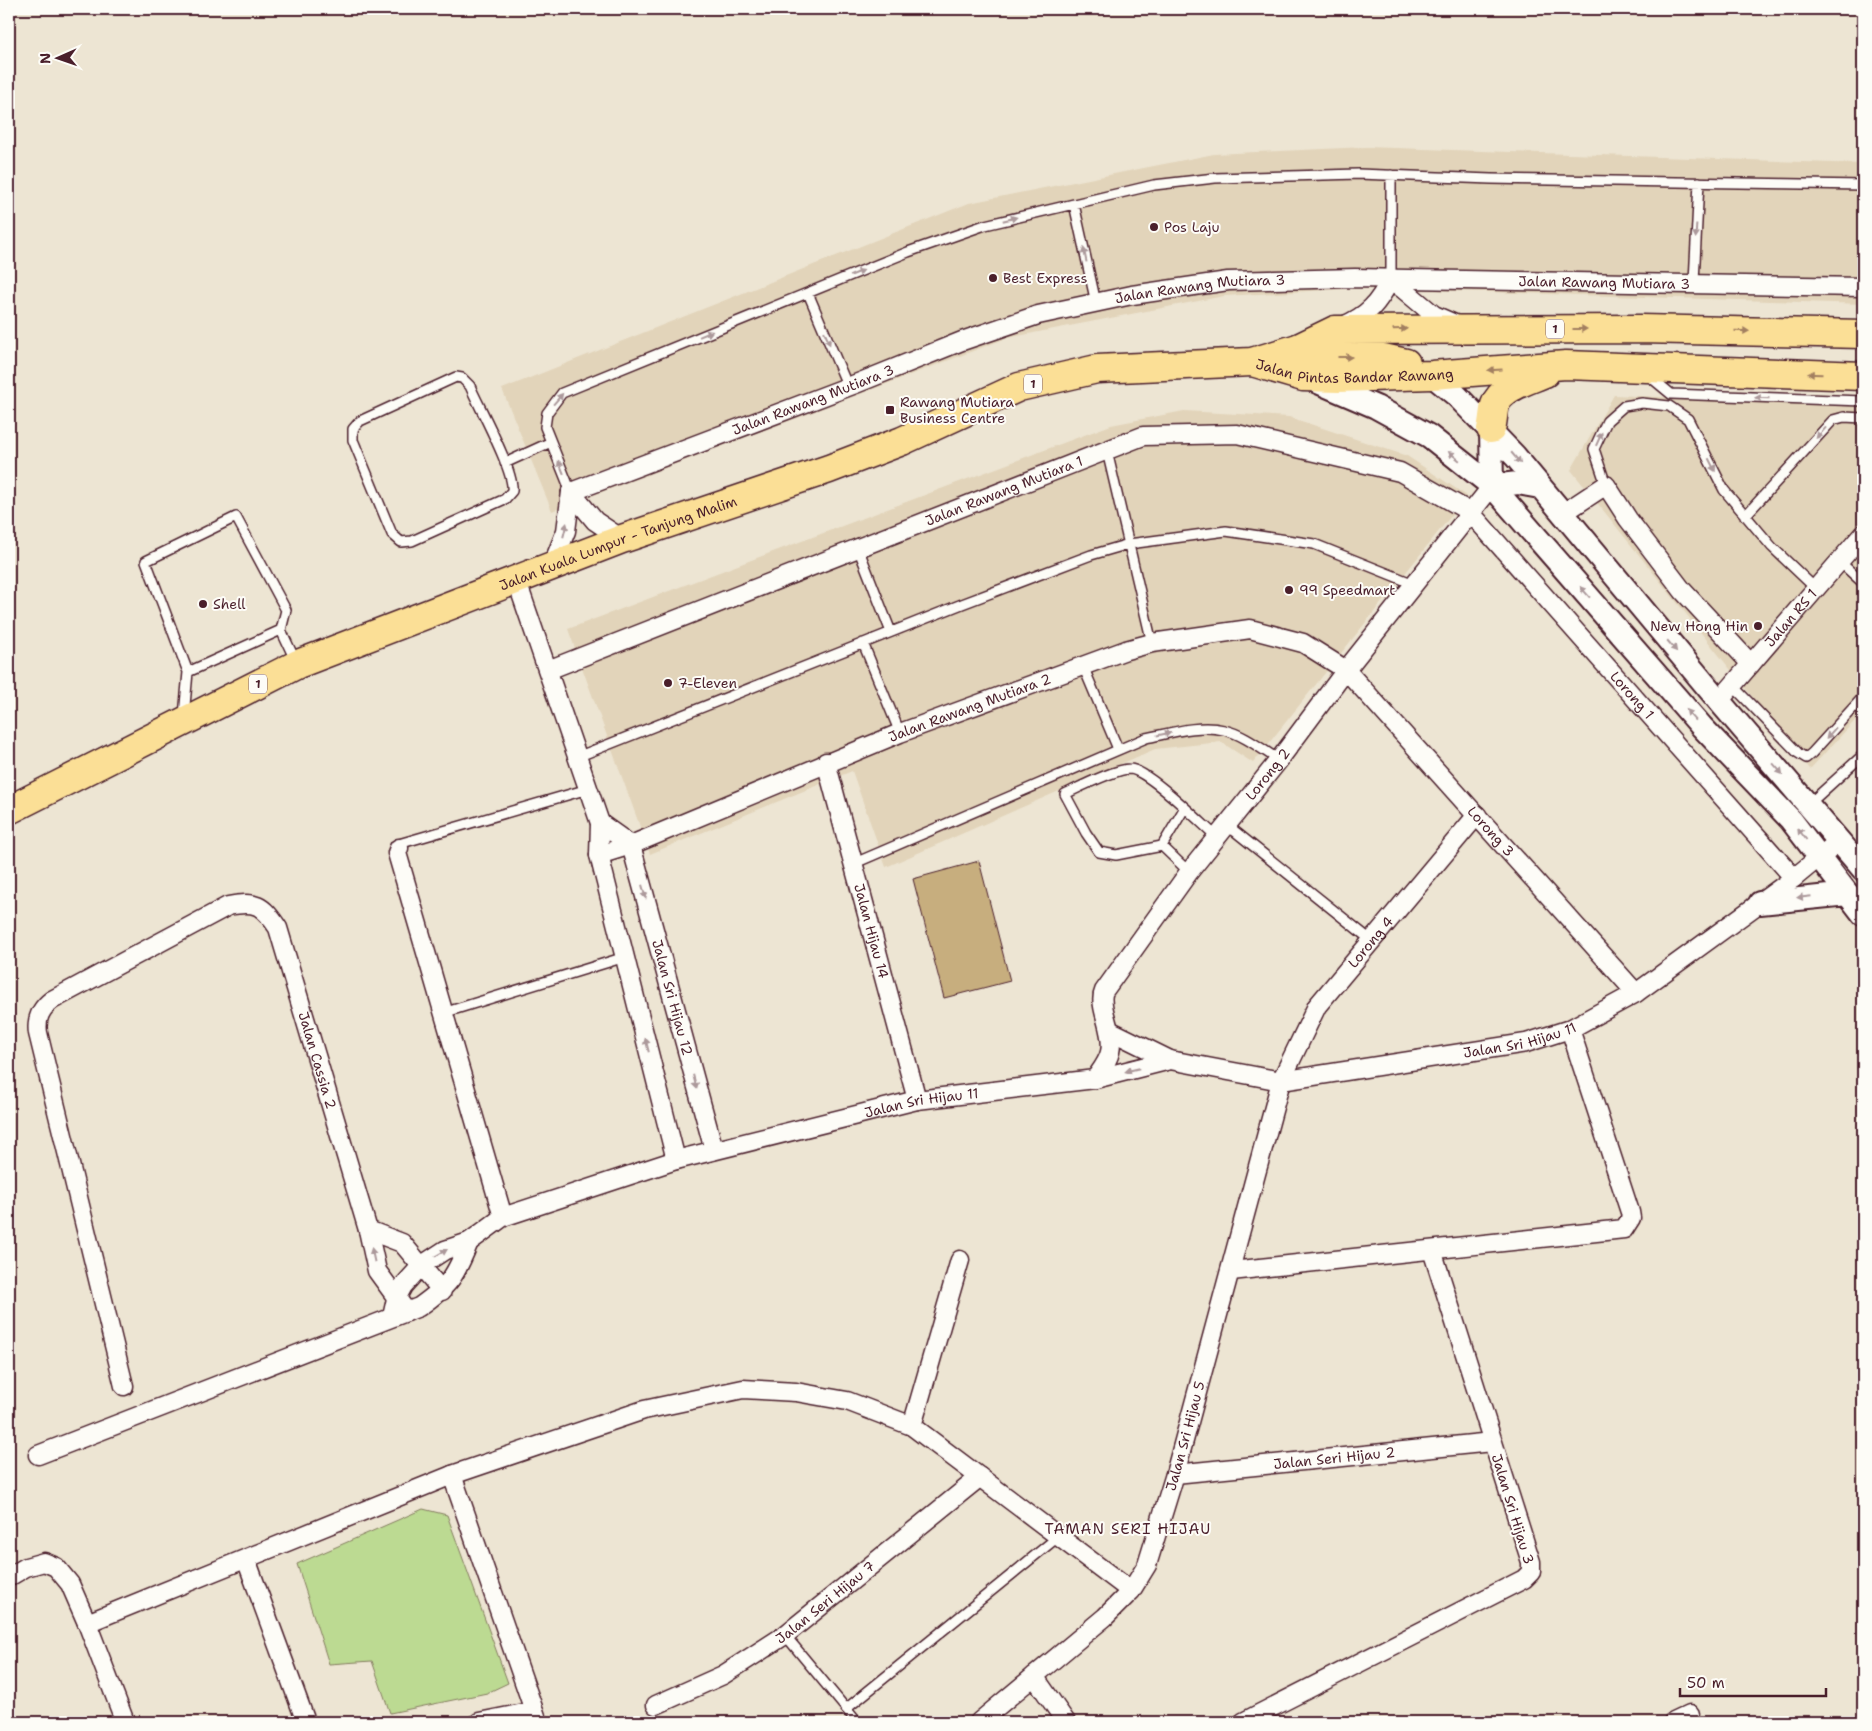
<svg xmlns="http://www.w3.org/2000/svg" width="1872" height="1731" viewBox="0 0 1872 1731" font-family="'Shantell Sans',sans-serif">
<rect width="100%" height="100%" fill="#ede5d3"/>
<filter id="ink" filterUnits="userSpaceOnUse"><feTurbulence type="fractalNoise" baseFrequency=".02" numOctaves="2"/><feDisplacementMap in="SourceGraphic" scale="10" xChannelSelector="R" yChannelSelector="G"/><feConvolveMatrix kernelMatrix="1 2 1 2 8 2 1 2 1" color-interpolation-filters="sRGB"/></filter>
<g filter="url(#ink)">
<path fill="#e2d4ba" d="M1366,147L1863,164V304L1360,288L1224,296L1007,338L552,511L502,389L969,203L1214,154Z
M1614,395L1863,406V712L1810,769L1571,470Z
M1184,411L1289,417L1407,456L1467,496L1253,763L1221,742L1155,749L886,867L852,771L650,854L568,629L1111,425Z"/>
<path fill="#bcda92" stroke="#837c5e" d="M423,1509L447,1515L508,1683L487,1693L390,1713L372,1661L329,1664L297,1564Z"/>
<path fill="#c7ae7e" stroke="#4a1f2b" d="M979,861L1010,981L944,998L913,879Z"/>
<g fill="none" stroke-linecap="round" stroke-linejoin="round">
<defs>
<path id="service" d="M1074,204L1096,303
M1391,279V175
M1694,282L1699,182
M808,293L848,387
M1648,375L1671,394L1863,401
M456,377L462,378L470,386C479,407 515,472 512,491L505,499L412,541L401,542L392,534L353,440V429L360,421Z
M1107,451L1152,643
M505,463L551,442
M1606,485L1594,449L1607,421L1624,406L1642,403L1669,406L1688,419L1724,490L1772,547L1815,588
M571,492L545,427L547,413L562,393L908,252L985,225L1154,185L1215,178L1358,174L1491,179L1863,185
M1745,516L1833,420L1844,417L1863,418
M858,548L891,632
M1839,561L1863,583
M863,643L900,733
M1083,666L1118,749
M188,672L146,561L236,517L286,610L281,630
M1732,685L1798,753L1806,758L1812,753L1863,697
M184,716L188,672L281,630L296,662
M577,757L962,604L1091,555L1129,544L1226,531L1314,544L1414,584
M1809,804L1863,755
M1227,825L1372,941
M1162,846L1184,809
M399,848L402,843L588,789
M855,863L1146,738C1171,733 1199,724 1224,730C1243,734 1263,750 1279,760
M1189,872L1162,846L1116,855L1099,852L1086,833L1065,794C1080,787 1115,769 1130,769C1148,770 1201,823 1217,837
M443,1013L625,957
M785,1635L857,1722
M846,1709L1059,1536"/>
<g id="minor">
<path d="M1391,279L1434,315L1457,325"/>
<path d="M1343,326C1369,315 1378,303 1391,279"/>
<path id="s1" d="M571,492L858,383L962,341L1038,315L1132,295L1228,281L1355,278L1863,287"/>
<path d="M571,492L595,521L622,539"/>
<path d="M1562,514L1606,485L1628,519L1683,591L1751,664"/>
<path d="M552,566L566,531L571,492"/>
<path d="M516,579L600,823L599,855L676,1160"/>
<path id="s2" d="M548,670L1143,436L1237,434L1400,472L1470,512L1794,878"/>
<path id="s3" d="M1719,701L1863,534"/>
<path id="s4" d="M826,762L917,1100"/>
<path id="s5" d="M600,823L631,845L714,1150"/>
<path d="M399,848L397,853L503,1217"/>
<path id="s6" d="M599,855L631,845L900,733L1126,650L1152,643L1250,629L1303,643L1346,670L1636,993"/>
<path id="s7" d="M1111,1031L1170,1060L1281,1081L1526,1043L1570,1029L1636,993L1794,878L1840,840"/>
<path id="s8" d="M1095,1079C1101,1070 1108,1062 1110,1052C1115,1032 1097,1006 1104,991L1189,872L1279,760L1346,670L1492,486"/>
<path d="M368,1230L402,1243L442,1291"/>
<path d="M1231,1271L1624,1229L1631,1218L1630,1212L1570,1029"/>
<path id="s9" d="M392,1317L396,1299L403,1286L422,1265L445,1250L469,1242L503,1217L676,1160L917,1100L1095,1079L1170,1060"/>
<path id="s10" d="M124,1386L38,1033C36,1019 40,1009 52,1000L228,906C256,901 262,904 278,928L368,1230L377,1271L407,1312"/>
<path d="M912,1426L960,1260"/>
<path d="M38,1455L419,1307C450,1285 455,1277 469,1242"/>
<path id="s11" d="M1175,1474L1492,1442"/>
<path d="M452,1475L538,1722"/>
<path d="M246,1559L306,1722"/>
<path d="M9,1577L26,1567L44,1562L56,1567L70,1584L87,1623L125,1722"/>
<path d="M87,1623L452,1475L644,1410L743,1389L796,1392L847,1401L912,1426L1131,1591"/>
<path d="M1034,1676L1066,1722"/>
<path id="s12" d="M656,1705L723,1675L785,1635L980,1477"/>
<path d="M479,1722L534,1711"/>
<path id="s13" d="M979,1722L1105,1617L1131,1591L1147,1565L1175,1474L1281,1081L1317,1006L1477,815"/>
<path d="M1243,1722L1524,1579L1531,1572V1562L1432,1250"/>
<path d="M1673,1722L1690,1714"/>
</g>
<path id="tertiary" d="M1432,375L1457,396L1515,456L1719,701L1863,869
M1313,380L1376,407L1429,436L1492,486L1702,727L1791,820L1863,914
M1491,429L1492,486
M1492,486L1518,483L1540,487
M1760,903L1848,894"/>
<g id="primary">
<path d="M1298,348L1322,357L1383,358L1406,363"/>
<path id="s14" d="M1252,362L1303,377L1338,378L1432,375L1566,365L1863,376"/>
<path d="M1491,429C1493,422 1493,412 1495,405C1501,387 1529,380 1545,373"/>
<path id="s15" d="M9,810L298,664L622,539L829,469L902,441L1019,387L1097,369L1252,362L1298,348L1335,330L1641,329L1863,334"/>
</g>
</defs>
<use href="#service" stroke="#4a1f2b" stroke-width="12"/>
<use href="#minor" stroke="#4a1f2b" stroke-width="21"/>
<use href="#tertiary" stroke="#4a1f2b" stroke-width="26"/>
<use href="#primary" stroke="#4a1f2b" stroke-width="31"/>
<use href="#service" stroke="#fdfcf7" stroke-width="9"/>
<use href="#minor" stroke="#fdfcf7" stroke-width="18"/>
<use href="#tertiary" stroke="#fdfcf7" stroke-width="22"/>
<use href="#primary" stroke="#fbdf96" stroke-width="28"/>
</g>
<defs><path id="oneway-solid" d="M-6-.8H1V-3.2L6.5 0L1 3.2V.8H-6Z" transform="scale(1.25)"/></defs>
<g fill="#ac999b">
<use href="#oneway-solid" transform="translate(1010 219) rotate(-14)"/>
<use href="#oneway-solid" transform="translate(1696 231) rotate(93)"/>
<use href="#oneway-solid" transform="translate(1085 255) rotate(-102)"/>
<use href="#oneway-solid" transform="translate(857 273) rotate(-22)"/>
<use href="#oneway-solid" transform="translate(706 334) rotate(-22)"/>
<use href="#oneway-solid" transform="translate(827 338) rotate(67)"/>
<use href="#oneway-solid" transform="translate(1762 398) rotate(-178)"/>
<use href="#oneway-solid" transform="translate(558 399) rotate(-49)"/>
<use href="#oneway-solid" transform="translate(1821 433) rotate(132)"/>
<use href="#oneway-solid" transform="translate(1599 439) rotate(-66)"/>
<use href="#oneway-solid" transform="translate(1454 456) rotate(-141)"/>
<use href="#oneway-solid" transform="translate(1516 458) rotate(50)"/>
<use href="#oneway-solid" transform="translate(1712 465) rotate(63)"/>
<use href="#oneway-solid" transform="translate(561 467) rotate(-112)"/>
<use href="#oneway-solid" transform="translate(565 530) rotate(-76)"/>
<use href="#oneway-solid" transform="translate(1585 592) rotate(-131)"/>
<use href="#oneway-solid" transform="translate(1672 646) rotate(50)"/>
<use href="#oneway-solid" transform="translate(1691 715) rotate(-131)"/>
<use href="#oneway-solid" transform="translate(1831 733) rotate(132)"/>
<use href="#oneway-solid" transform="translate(1164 734) rotate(-12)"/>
<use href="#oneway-solid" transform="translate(1778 769) rotate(49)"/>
<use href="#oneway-solid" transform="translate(1802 834) rotate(-127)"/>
<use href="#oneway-solid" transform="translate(644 892) rotate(75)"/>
<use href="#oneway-solid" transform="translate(1804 897) rotate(174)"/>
<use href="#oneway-solid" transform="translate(647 1045) rotate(-104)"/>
<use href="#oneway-solid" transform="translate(1132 1070) rotate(166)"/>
<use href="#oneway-solid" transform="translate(695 1082) rotate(75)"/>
<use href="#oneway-solid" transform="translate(441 1253) rotate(-30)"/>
<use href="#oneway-solid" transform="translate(373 1255) rotate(-102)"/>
</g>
<g fill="#a27f60">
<use href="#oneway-solid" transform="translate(1400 329) rotate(-1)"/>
<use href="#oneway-solid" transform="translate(1580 329)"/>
<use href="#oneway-solid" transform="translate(1742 331) rotate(1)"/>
<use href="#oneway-solid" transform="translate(1345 357)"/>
<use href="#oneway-solid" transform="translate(1495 370) rotate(176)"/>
<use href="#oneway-solid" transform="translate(1815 374) rotate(-178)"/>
</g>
</g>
<g fill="#4a1f2b" stroke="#fdfcf7" stroke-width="2">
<circle cx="1154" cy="227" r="5"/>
<circle cx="993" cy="278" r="5"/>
<rect x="885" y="405" width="10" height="10" rx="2.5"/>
<circle cx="1289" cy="590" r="5"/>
<circle cx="203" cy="604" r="5"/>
<circle cx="1758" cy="626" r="5"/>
<circle cx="668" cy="683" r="5"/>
</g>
<g text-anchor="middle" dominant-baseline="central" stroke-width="4" stroke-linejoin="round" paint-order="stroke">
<g fill="#fdfcf7" stroke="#806168" stroke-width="1">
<rect x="1546" y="319.5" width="18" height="19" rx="4"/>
<rect x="1024" y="374.5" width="18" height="19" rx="4"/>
<rect x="249" y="674.5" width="18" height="19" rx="4"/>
</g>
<g font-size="12" font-weight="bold" fill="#4a1f2b">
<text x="1555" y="329">1</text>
<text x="1033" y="384">1</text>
<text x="258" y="684">1</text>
</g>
<g font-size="14" fill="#4a1f2b" stroke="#fdfcf7" text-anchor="start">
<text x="1164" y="227">Pos Laju</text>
<text x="1003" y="278">Best Express</text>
<text x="900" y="402">Rawang Mutiara<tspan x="900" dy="16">Business Centre</tspan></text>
<text x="1299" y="590">99 Speedmart</text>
<text x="213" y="604">Shell</text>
<text x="1748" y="626" text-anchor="end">New Hong Hin</text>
<text x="678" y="683">7-Eleven</text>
</g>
<g font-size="14" fill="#4a1f2b" stroke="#fdfcf7">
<text stroke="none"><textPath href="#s1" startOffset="1069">Jalan Rawang Mutiara 3</textPath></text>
<text stroke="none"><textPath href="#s1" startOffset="664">Jalan Rawang Mutiara 3</textPath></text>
<text stroke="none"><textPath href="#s14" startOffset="104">Jalan Pintas Bandar Rawang</textPath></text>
<text stroke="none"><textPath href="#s1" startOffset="259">Jalan Rawang Mutiara 3</textPath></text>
<text stroke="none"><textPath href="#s2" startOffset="490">Jalan Rawang Mutiara 1</textPath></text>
<text stroke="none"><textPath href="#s15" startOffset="666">Jalan Kuala Lumpur - Tanjung Malim</textPath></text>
<text stroke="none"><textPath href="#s3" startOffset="110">Jalan RS 1</textPath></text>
<text stroke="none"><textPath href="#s2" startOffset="1226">Lorong 1</textPath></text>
<text stroke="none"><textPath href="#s6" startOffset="399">Jalan Rawang Mutiara 2</textPath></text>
<text stroke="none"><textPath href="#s8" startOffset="365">Lorong 2</textPath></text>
<text stroke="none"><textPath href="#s6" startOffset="1014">Lorong 3</textPath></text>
<text stroke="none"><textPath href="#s4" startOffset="175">Jalan Hijau 14</textPath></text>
<text stroke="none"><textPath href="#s13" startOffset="900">Lorong 4</textPath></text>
<text stroke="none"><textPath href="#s5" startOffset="196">Jalan Sri Hijau 12</textPath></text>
<text stroke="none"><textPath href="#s7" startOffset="421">Jalan Sri Hijau 11</textPath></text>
<text stroke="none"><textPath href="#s10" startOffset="799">Jalan Cassia 2</textPath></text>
<text stroke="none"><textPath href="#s9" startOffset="591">Jalan Sri Hijau 11</textPath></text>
<text stroke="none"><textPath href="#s13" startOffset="366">Jalan Sri Hijau 5</textPath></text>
<text stroke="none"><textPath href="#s11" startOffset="160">Jalan Seri Hijau 2</textPath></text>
<text transform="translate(1513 1509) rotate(73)">Jalan Sri Hijau 3</text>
<text stroke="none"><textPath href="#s12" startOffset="199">Jalan Seri Hijau 7</textPath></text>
</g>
<g font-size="15" letter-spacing="1" fill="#4a1f2b" stroke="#fdfcf7">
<text x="1128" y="1529">TAMAN SERI HIJAU</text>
</g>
</g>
<rect width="1872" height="1731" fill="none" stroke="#fdfcf7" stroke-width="30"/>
<rect x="15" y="15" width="1842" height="1701" fill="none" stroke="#4a1f2b" stroke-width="2" filter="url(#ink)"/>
<g transform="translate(58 58) rotate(268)" stroke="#fdfcf7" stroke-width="4" paint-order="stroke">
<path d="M0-4L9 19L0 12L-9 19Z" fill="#4a1f2b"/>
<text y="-8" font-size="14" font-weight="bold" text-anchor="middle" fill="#4a1f2b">N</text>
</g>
<path d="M1680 1688v8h146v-8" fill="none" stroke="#4a1f2b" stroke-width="2.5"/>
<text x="1687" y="1688" font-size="15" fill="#4a1f2b" stroke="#fdfcf7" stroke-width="4" paint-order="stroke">50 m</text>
</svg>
